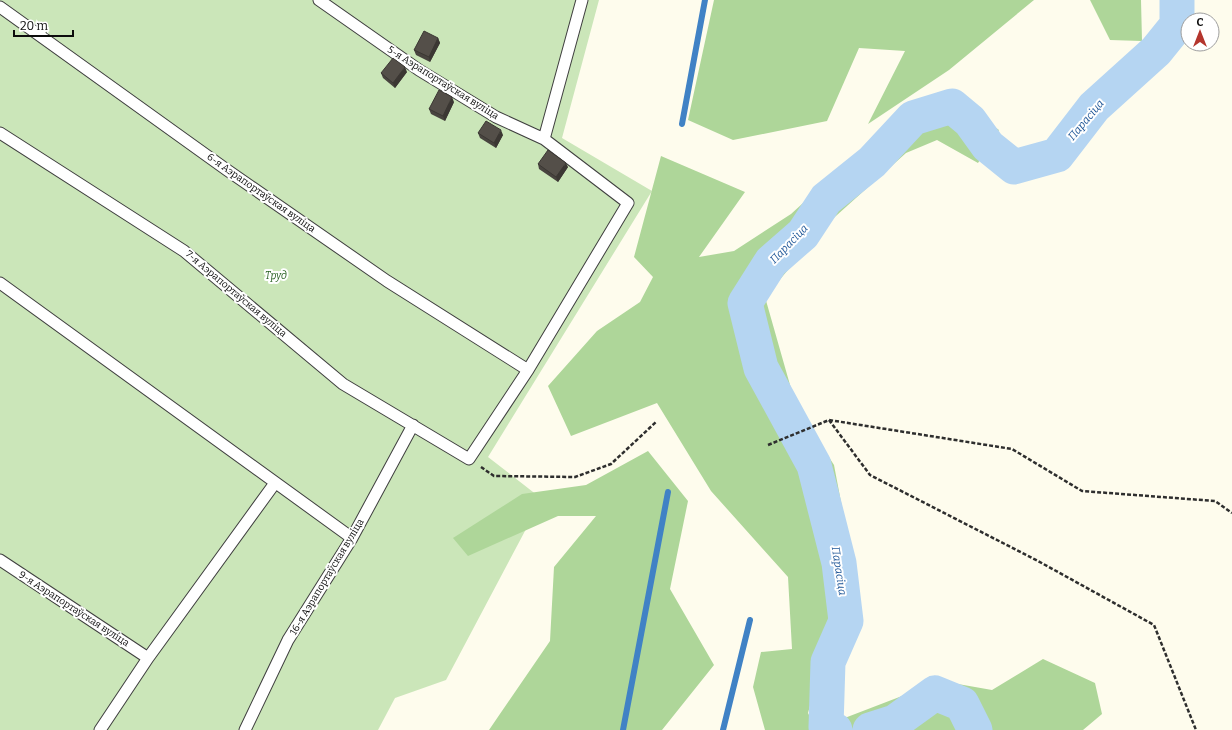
<svg xmlns="http://www.w3.org/2000/svg" width="1232" height="730" viewBox="0 0 1232 730" font-family="Bitter,serif">
<rect width="100%" height="100%" fill="#fefced"/>
<path fill="#cbe6b9" d="M0,0H599L562,138L652,191L488,457L542,499L446,680L395,698L378,730H0Z"/>
<path fill="#aed699" d="M714,0H1034L949,70L868,124L905,51L859,48L827,121L733,140L688,120Z
M1090,0H1141L1142,41L1110,40Z
M952,97L999,130L978,163L937,140L906,153L827,224L765,297L796,406L834,465L856,581L838,603L808,713L816,729L941,681L992,690L1043,659L1095,683L1102,714L1083,730H765L753,687L761,652L792,649L788,577L711,491L657,403L571,436L548,386L597,331L640,302L653,277L634,257L661,156L745,192L699,257L734,251L791,214L902,113Z
M648,451L688,501L670,589L714,665L662,730H489L550,641L554,567L596,516H558L468,556L453,538L522,494L586,485Z"/>
<g fill="none" stroke-linecap="round" stroke-linejoin="round">
<path stroke="#4082c5" stroke-width="6" d="M682,124L705,0
M623,730L668,492
M723,730L750,620"/>
<path stroke="#b5d5f2" stroke-width="35" d="M835,730L826,727L828,662L846,621L839,563L814,465L761,368L745,303L771,262L803,234L826,199L872,162L913,118L952,106L970,121L988,146L1014,167L1057,155L1094,107L1156,51L1177,25V0
M870,730L895,722L935,693L962,704L975,730"/>
<defs>
<path id="service" d="M0,7L227,170L387,281L528,370
M0,133L184,251L343,384L469,459L528,370L628,203L544,139L496,117L419,70L319,0
M544,139L582,0
M0,283L352,538
M0,560L148,658
M100,730L148,658L275,483
M245,730L288,640L352,538L413,425"/>
</defs>
<use href="#service" stroke="#3f3f3f" stroke-width="13"/>
<path stroke="#2e2e2e" stroke-width="2.5" stroke-dasharray="4 2" stroke-linecap="butt" d="M829,420L870,475L1038,561L1154,625L1196,730
M768,445L829,420L1012,449L1082,491L1215,501L1232,513
M481,467L494,476L575,477L611,464L656,422"/>
<use href="#service" stroke="#fff" stroke-width="11"/>
</g>
<path fill="#48443f" d="M438,38L440,43L430,62L416,55L414,50Z
M407,72L395,88L383,78L381,73Z
M454,102L445,121L431,114L429,109Z
M478,133L503,135L496,148L480,138Z
M538,164L568,167L558,182L539,169Z"/>
<path fill="#3b3733" d="M438,38L440,43L430,62L429,57Z
M405,67L407,72L395,88L393,83Z
M452,97L454,102L445,121L443,116Z
M501,130L503,135L496,148L494,143Z
M566,163L568,167L558,182L556,177Z"/>
<path fill="#544f49" stroke="#3b3733" d="M424,31L438,38L429,57L414,50Z
M393,58L405,67L393,83L381,73Z
M439,90L452,97L443,116L429,109Z
M486,121L501,130L494,143L478,133Z
M548,150L566,163L556,177L538,164Z"/>
<g text-anchor="middle" dominant-baseline="central" stroke-width="4" stroke-linejoin="round" paint-order="stroke">
<g font-size="10" fill="#0c0c0c" stroke="#fff">
<text transform="translate(443 83) rotate(32)">5-я Аэрапортаўская вуліца</text>
<text transform="translate(261 193) rotate(35)">6-я Аэрапортаўская вуліца</text>
<text transform="translate(236 294) rotate(40)">7-я Аэрапортаўская вуліца</text>
<text transform="translate(327 577) rotate(-59)">16-я Аэрапортаўская вуліца</text>
<text transform="translate(74 609) rotate(33)">9-я Аэрапортаўская вуліца</text>
</g>
<g font-size="10" font-style="italic" fill="#276021" stroke="#fff">
<text x="276" y="276">Труд</text>
</g>
<g font-size="11" font-style="italic" fill="#1d5596" stroke="#fff">
<text transform="translate(1086 120) rotate(-50)">Парасіца</text>
<text transform="translate(789 244) rotate(-46)">Парасіца</text>
<text transform="translate(839 571) rotate(81)">Парасіца</text>
</g>
</g>
<g transform="translate(1200 32)"><circle r="19" fill="#ffffff" stroke="#9e9e9e"/>
<path d="M0-3L7 15L0 10L-7 15Z" fill="#b4352d"/>
<text y="-6" font-size="11" font-weight="bold" text-anchor="middle" fill="#0c0c0c">С</text>
</g>
<path d="M14 30v6h59v-6" fill="none" stroke="#0c0c0c" stroke-width="2"/>
<text x="20" y="30" font-size="12" fill="#0c0c0c" stroke="#ffffff" stroke-width="3" paint-order="stroke">20 m</text>
</svg>
